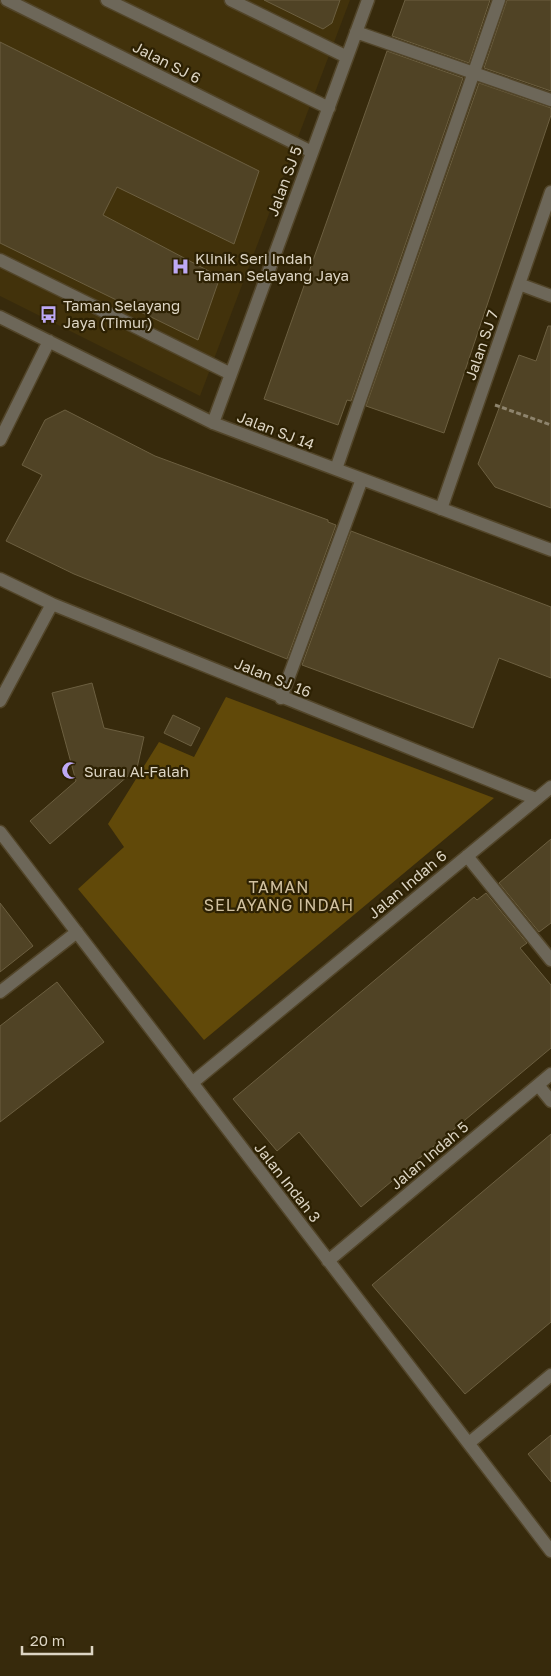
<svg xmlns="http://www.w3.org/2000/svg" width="551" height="1676" viewBox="0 0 551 1676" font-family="'Golos Text',sans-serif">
<rect width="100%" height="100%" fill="#372a0c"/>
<path fill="#42320b" d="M0,0H350L200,396L0,296Z"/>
<path fill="#614909" d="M226,697L494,798L204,1040L78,889L124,847L108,824L159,742L194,757Z"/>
<path fill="#504325" stroke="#6c5f40" d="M264,0H340L332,23L323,29Z
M405,0H490L469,63L392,36Z
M507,0H551V91L484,68Z
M0,42L259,171L234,244L117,187L103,215L220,277L198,340L0,243Z
M387,51L463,78L351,401L347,400L338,425L264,399Z
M479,83L551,108V115L444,433L366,406Z
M548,326H551V508L495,487L478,464L519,355L536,361Z
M65,410L155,456L328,520V522L336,525L287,659L74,574L6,541L42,475L22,465L45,420Z
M351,531L551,607V678L499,658L473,728L302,665Z
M92,683L104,728L144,737L137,768L50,844L30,821L76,781L52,693Z
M173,715L200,728L191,746L164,733Z
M551,839V923L539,932L499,883Z
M486,893L527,943L520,948L551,985V1048L361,1207L299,1132L277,1151L233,1099L474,897L477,900Z
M0,903L33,946L0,972Z
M57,982L104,1042L0,1122V1026Z
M551,1134V1322L465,1394L372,1285Z
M551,1435V1482L528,1454Z"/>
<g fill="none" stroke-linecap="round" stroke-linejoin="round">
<defs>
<path id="minor" d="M7,0L312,152
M107,0L329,108
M231,0L347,57
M356,32L551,100
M0,260L231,374
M519,284L551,296
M0,317L213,423L551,550
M213,423L368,0
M0,440L49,341
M336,469L499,0
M441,509L551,192
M0,579L52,604L536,799
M281,698L362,479
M0,701L52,604
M0,832L551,1551
M467,856L551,960
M0,992L77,932
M192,1083L551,787
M538,1085L551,1101
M328,1261L551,1074
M469,1443L551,1375"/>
</defs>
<use href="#minor" stroke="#524529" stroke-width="15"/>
<path stroke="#8e846d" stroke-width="3" stroke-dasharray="5 2.5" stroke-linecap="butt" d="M495,405L551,425"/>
<use href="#minor" stroke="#6d6759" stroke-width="12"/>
</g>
<defs>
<symbol id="hospital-bare" viewBox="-9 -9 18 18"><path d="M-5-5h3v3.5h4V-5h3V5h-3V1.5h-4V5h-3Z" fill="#bea9f5" stroke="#2d2103" stroke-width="2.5" paint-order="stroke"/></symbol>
<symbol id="bus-bare" viewBox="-9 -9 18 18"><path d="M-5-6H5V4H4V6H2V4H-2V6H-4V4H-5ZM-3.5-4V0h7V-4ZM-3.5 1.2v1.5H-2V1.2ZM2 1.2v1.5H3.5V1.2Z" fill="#bea9f5" stroke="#2d2103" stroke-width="2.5" paint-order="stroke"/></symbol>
<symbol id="mosque-bare" viewBox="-9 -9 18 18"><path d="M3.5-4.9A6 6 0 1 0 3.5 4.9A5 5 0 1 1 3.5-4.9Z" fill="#bea9f5" stroke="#2d2103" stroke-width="2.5" paint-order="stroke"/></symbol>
</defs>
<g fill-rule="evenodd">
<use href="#hospital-bare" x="168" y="254" width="25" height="25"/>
<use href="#bus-bare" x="36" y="302" width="25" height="25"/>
<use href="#mosque-bare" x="58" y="758" width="25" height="25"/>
</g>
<g text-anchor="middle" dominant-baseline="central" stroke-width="4.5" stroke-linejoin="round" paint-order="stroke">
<g font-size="15" fill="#ddd5c4" stroke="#2d2103">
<text transform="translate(167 62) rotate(27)">Jalan SJ 6</text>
<text transform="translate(284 181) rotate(-70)">Jalan SJ 5</text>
<text transform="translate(481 345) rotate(-71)">Jalan SJ 7</text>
<text transform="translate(276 430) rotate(21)">Jalan SJ 14</text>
<text transform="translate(273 677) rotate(22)">Jalan SJ 16</text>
<text transform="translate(407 884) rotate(-40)">Jalan Indah 6</text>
<text transform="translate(429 1155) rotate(-40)">Jalan Indah 5</text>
<text transform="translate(288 1182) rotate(52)">Jalan Indah 3</text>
</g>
<g font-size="15" fill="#ddd5c4" stroke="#2d2103" text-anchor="start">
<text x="195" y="258">Klinik Seri Indah<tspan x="195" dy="17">Taman Selayang Jaya</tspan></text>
<text x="63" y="305">Taman Selayang<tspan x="63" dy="17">Jaya (Timur)</tspan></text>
<text x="84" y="771">Surau Al-Falah</text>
</g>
<g font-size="16" letter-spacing="1" fill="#d1c1a0" stroke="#2d2103">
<text x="279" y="887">TAMAN<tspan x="279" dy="18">SELAYANG INDAH</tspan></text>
</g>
</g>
<path d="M22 1646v8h70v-8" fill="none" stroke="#ddd5c4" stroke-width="2.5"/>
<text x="30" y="1646" font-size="15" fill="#ddd5c4" stroke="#2d2103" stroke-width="4" paint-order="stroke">20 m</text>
</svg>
